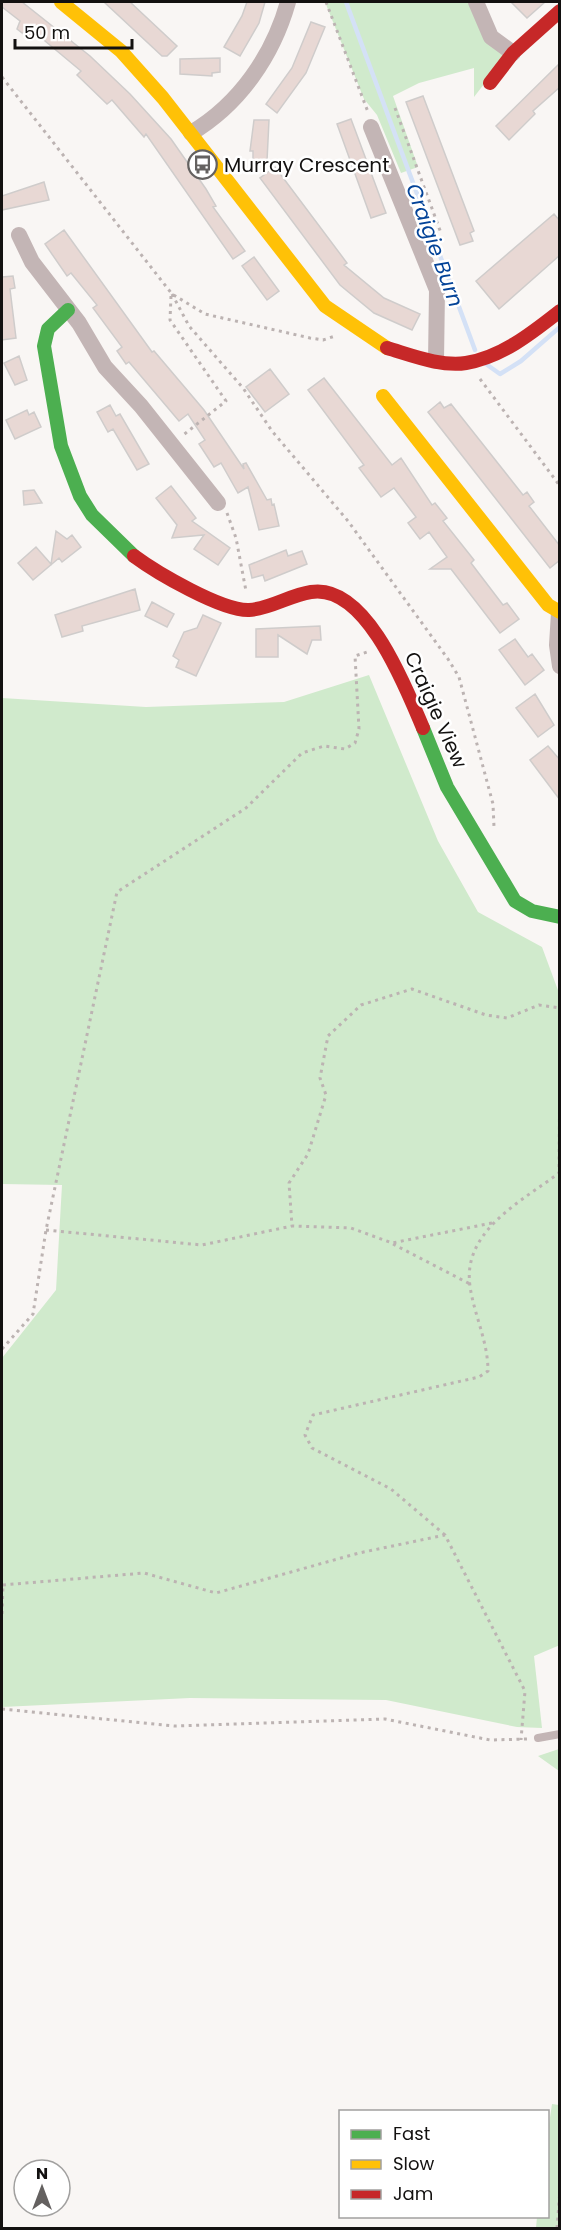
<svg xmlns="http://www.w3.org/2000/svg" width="561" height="2230" viewBox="0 0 561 2230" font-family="Poppins,sans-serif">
<rect width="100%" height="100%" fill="#f9f6f4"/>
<path fill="#d0eacc" d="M325,2H471L508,53L474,97V68L419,83L393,96L418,167L401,173L377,115L364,99Z
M369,675L438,841L478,912L542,947L559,993L560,1645L534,1656L542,1728L517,1727L386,1700L190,1698L2,1707V1358L56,1290L62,1185L2,1184V698L146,707L284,702Z
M559,1749V1771L538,1756Z
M552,2104L559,2105V2228H536L537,2217L548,2216V2131Z"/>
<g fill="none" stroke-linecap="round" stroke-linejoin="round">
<path stroke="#d4e1f6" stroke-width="4.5" d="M346,2L475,350
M486,364L500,374L521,361L560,327"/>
</g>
<path fill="#e8d8d4" stroke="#cfcccb" stroke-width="1.5" d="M2,2H22L90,56L130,94L171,139L206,189L216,206L213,207L245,251L233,259L146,134L144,137L112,100L107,104L77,75L81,71L39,36L35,33L30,39L17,29L20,21L2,7Z
M104,2H130L177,46L167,56H162Z
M247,2H265L259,23L240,56L224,47L242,16Z
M511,2H545L527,18Z
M311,22L325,27L306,73L277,113L266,104L292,68Z
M220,58V72L212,73V76L180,74V59Z
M560,63V87L533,111L535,114L509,140L496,126Z
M423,96L474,231L470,233L473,241L460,245L406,102Z
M351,119L386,213L371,218L337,124Z
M254,120H269L267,161L253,160V151H250Z
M275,167L347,263L344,265L384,298L420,314L412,330L374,313L340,285L260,178Z
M44,182L49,200L2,210V196Z
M554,214L560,221V255L499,309L476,281Z
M64,230L152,352L154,351L204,410L244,469L243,464L246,463L267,500L271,499L272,505L274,504L279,526L259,530L248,487L238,493L221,463L214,467L199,444L205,440L188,414L179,421L129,362L126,364L117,351L122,347L93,308L97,305L71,273L67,276L45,244Z
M254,257L279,291L267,300L242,266Z
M13,276L15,288L10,289L16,338L2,340V277Z
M19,356L27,380L15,385L4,363Z
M270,369L289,394L265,412L246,387Z
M324,378L392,465L401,458L432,505L435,503L447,518L443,521L474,560L471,563L503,605L507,603L519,619L500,633L451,569H430L447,557L429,532L420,539L408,523L416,517L394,488L381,497L359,468L364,465L308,390Z
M440,402L444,408L451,404L523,495L527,492L534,502L529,506L560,546V560L550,568L428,412Z
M110,405L116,416L120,414L149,464L137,470L113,429L108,432L97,412Z
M27,410L29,415L34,412L41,427L15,439L6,420Z
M171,486L196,518L192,521L230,548L218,565L194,549L204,535L172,538L177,525L156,498Z
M34,490L42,503L24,505L23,491Z
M56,531L67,539L72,535L81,547L62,562L59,558L33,580L18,563L36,547L51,564Z
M286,550L288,556L302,551L307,564L265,581L263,575L252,578L249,565Z
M135,589L140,610L82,626L83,631L62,637L55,615Z
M152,602L174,614L167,627L145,616Z
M203,615L221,623L196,676L176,667L179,660L173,656L184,632L197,628Z
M320,626L321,640H312L307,654L278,635V657H256V629Z
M515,639L528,657L532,654L544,670L525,685L499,650Z
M535,694L554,725L538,737L516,708Z
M548,746L560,760V800L530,760Z"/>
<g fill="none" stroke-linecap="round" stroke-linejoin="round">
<path stroke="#bcb3b2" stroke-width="3" stroke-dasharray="3 4.5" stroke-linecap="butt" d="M326,2L368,112
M2,77L172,294L205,314L310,338L323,340L335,336
M395,108L441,233
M172,294L189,326L243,388L272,431L348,521L448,659L459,677L493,804L494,827
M171,296L170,320L226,401L182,436
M480,379L560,486
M227,513L236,538L246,591
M492,1223L392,1243L351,1228L292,1226L289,1183L308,1154L326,1095L320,1078L328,1036L361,1005L412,989L486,1015L507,1018L539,1005L560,1008
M46,1230L202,1245L292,1226
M393,1244L470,1284
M2,1349L33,1314L46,1230L117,892L246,808L302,753L324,746L345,749L355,743L359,729L355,656L367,652
M445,1535L391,1489L312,1448L305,1435L313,1415L479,1377L488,1371C488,1341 474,1315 470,1286C462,1231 522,1201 559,1173L560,1049
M3,1585L144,1573L216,1593L359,1553L445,1535L525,1691L521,1740
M2,1614L3,1585
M2,1709L174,1726L385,1719L490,1740L527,1739
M560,2097V2130
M557,2228L560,2190"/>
<path stroke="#c3b5b5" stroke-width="8" d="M538,1738L560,1734"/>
<path stroke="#c3b5b5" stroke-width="16" d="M476,2L491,37L513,53
M371,127L437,290L436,361
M191,133C240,104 273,55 288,2
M19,235L32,262L79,323L105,367L141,406L218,503
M559,613L557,645L560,666"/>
<path stroke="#4caf50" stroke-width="14" d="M68,310L48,329L44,346L61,446L80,496L92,515L134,556
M423,728L447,787L515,901L532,911L560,917"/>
<path stroke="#ffc107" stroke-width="14" d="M61,2L121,51L163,98L325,306L387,348
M383,396L548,605L560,612"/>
<path stroke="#c62828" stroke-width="14" d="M490,83L513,53L560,11
M387,348C411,355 441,367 466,363C502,357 532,333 560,311
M134,556C157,573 222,611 249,610C270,609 290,595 311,592C366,583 406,688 423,728"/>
</g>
<defs>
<symbol id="bus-ring" viewBox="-11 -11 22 22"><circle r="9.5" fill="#fff" stroke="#646160" stroke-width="1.5"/><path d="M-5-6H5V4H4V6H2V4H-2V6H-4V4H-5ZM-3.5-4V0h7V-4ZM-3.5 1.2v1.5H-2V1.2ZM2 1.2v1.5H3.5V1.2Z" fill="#646160"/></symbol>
</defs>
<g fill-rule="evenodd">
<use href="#bus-ring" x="186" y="148" width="33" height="33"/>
</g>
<g text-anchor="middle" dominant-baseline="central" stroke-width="5" stroke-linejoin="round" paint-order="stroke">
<g font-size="20" fill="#131110" stroke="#fff" text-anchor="start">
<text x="224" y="165">Murray Crescent</text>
</g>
<g font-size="20" fill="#131110" stroke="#fff">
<text transform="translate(436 710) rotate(66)">Craigie View</text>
</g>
<g font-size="21" font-style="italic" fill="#034398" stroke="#fff">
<text transform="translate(435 245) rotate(70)">Craigie Burn</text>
</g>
</g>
<rect width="561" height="2230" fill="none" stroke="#131110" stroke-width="6"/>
<rect x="339" y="2110" width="210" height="108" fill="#ffffff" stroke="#a1a09f" stroke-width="1.5"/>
<rect x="351" y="2130" width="30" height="9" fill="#4caf50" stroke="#a1a09f" stroke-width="1.5"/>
<text x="393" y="2140" font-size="18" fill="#131110">Fast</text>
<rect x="351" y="2160" width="30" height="9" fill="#ffc107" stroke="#a1a09f" stroke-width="1.5"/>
<text x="393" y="2170" font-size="18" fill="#131110">Slow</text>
<rect x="351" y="2190" width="30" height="9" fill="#c62828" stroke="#a1a09f" stroke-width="1.5"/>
<text x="393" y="2200" font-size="18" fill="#131110">Jam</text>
<g transform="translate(42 2188)"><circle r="28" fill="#ffffff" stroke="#a1a09f" stroke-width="1.5"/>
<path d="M0-4.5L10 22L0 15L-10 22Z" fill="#646160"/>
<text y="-9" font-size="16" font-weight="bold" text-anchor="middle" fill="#131110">N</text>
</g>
<path d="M15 39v9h117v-9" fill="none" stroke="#131110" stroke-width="3"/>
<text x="24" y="39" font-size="18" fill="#131110" stroke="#ffffff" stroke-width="4.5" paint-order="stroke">50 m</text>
</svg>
